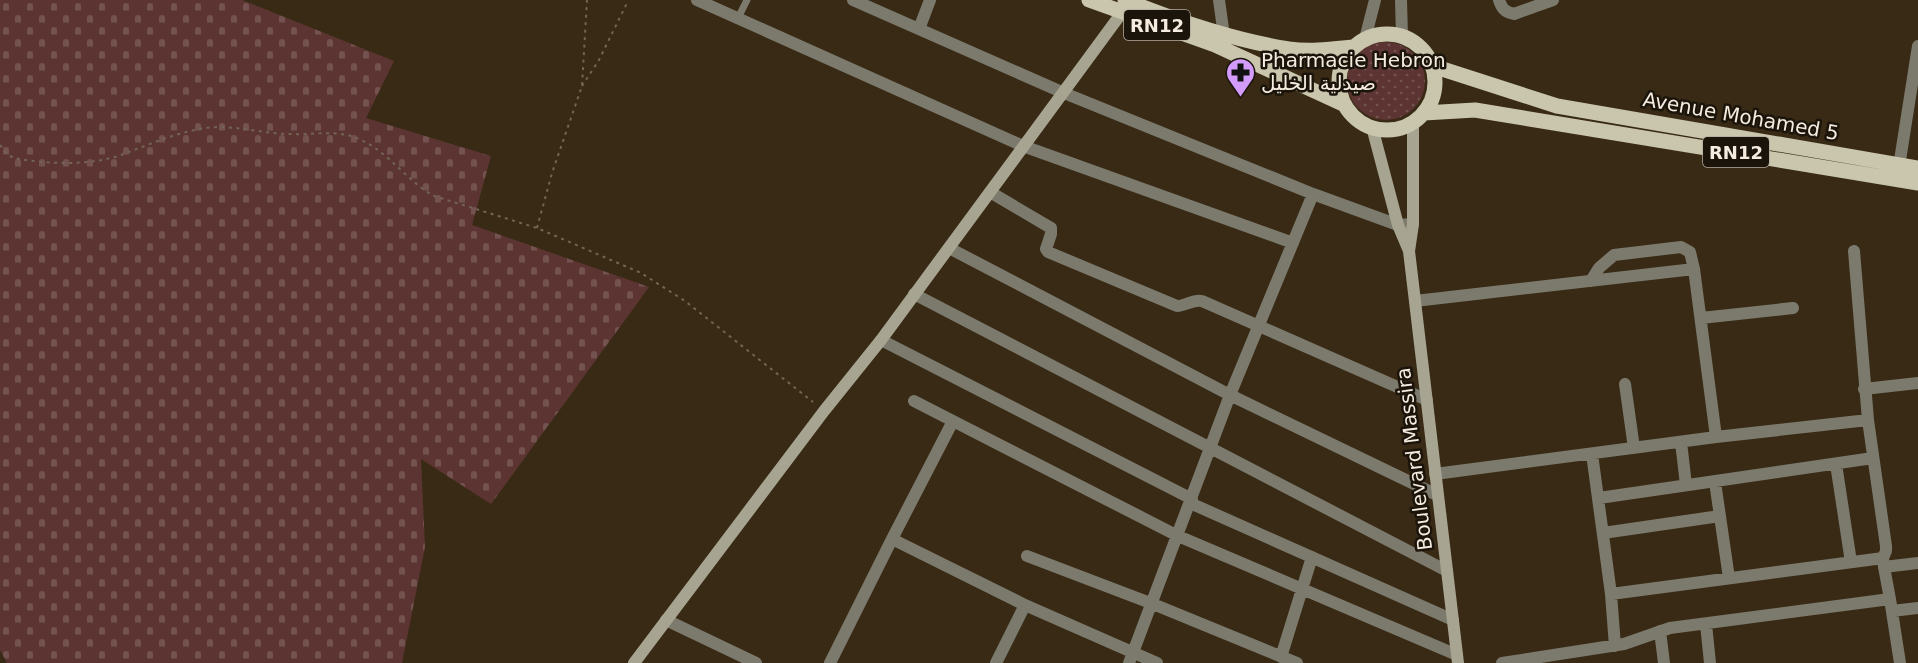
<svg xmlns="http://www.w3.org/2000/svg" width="1918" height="663" viewBox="0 0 1918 663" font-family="'DejaVu Sans',Cairo,sans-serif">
<defs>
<pattern id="cemetery-stones" width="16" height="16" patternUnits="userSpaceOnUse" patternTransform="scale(1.5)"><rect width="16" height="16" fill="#5c3532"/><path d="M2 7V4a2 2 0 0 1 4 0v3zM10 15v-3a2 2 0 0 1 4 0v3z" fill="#74524f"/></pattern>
<pattern id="park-dots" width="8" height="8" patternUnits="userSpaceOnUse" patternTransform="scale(1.5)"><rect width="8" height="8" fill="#5c3532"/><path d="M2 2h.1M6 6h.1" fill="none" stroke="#74524f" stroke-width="1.8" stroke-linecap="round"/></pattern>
</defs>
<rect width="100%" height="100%" fill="#392a15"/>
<path fill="url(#cemetery-stones)" d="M0,0H242L394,61L366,118L491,156L472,225L649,287L491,504L421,459L425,547L402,663H7L0,650Z"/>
<path fill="url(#park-dots)" d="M1347 81a39 39 0 1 1 78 0a39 39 0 1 1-78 0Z"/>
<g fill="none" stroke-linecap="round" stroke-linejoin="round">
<path stroke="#726552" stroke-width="2" stroke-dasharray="3 4.5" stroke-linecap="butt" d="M582,86L599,60L626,5L627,0
M0,145L8,155L14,158C46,164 86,166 118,156C146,146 174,133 205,128C233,124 262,134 291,134C311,135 335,130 354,137C386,148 405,180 434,196L537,228L641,273L685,301L813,402
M537,228L552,173L582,86L587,0"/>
<path stroke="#7b7a6d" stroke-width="7" d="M738,18L747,0"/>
<path stroke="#7b7a6d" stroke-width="12" d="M697,0L1023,146L1293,243
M853,0L1064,93L1313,194L1398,225L1413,224
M1219,0L1225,43
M1401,0L1402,36
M1499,0C1502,9 1505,12 1514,14L1553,0
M919,29L930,0
M1365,39L1375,0
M1898,173L1918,46
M990,192L1051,228V234L1046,249L1048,252L1177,306C1186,306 1193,299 1202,301L1427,400
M1313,194L1230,395L1437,495
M949,248L1230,395L1129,663
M1854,251L1868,420L1886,546V551L1883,558L1884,567L1890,599L1900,663
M1591,281L1599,268L1614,255L1681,247L1690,252L1694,269L1716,437
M914,294L1447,571
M1415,301L1694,269
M1701,318L1793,308
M881,340L1192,499
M1625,384L1634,448
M1864,389L1918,383
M914,401L953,421
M1681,442L1686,485
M1592,454L1611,594L1615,646
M1836,464L1851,562
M1435,474L1716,437L1868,420
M1715,482L1729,578
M1599,498L1873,458
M1190,503L1453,620
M1603,533L1720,516
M1027,556L1153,604L1297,663
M1884,567L1918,563
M1611,594L1883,558
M1892,611L1918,608
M666,620L756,663
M1706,624L1710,663
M1660,631L1664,663
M1281,657L1312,557
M830,663L892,539
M996,663L1025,605
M1157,663L1025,605L892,539L953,421L1178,536L1457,655
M1502,663L1624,644L1670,628L1890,599"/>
<path stroke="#a7a591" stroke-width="12" d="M1372,127L1398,225L1409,251L1413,224V123
M1409,251L1458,663
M634,663L824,411L881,340L1126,7"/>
<path stroke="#c9c6ad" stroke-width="15" d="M1089,0L1215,45L1345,105
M1125,0C1177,21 1233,40 1289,49C1311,52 1333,49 1354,47
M1339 82a48 48 0 1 1 96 0a48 48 0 1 1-96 0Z
M1433,66L1557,106L1918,168
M1424,113L1475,110L1918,183"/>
</g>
<defs>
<symbol id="pharmacy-pin" viewBox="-11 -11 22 30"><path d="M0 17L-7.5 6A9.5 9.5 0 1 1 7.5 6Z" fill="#d39cfc" stroke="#1b140b"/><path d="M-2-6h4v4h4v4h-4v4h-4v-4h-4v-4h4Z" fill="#111"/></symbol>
</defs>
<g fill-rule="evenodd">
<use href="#pharmacy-pin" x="1224" y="56" width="33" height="45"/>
</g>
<g text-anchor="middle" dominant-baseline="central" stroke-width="5" stroke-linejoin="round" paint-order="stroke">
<g fill="#1b140b" stroke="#b4aa9f" stroke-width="1.5">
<rect x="1124" y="10" width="66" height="30" rx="4.5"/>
<rect x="1703" y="137" width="66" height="30" rx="4.5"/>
</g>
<g font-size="18" font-weight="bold" fill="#f5ebde">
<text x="1157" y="25">RN12</text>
<text x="1736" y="152">RN12</text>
</g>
<g font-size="20" fill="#f5ebde" stroke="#1b140b" text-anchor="start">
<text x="1261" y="60">Pharmacie Hebron<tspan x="1261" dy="23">صيدلية الخليل</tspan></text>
</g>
<g font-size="20" fill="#f5ebde" stroke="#1b140b">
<text transform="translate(1741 116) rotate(10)">Avenue Mohamed 5</text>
<text transform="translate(1414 459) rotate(-97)">Boulevard Massira</text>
</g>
</g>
</svg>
